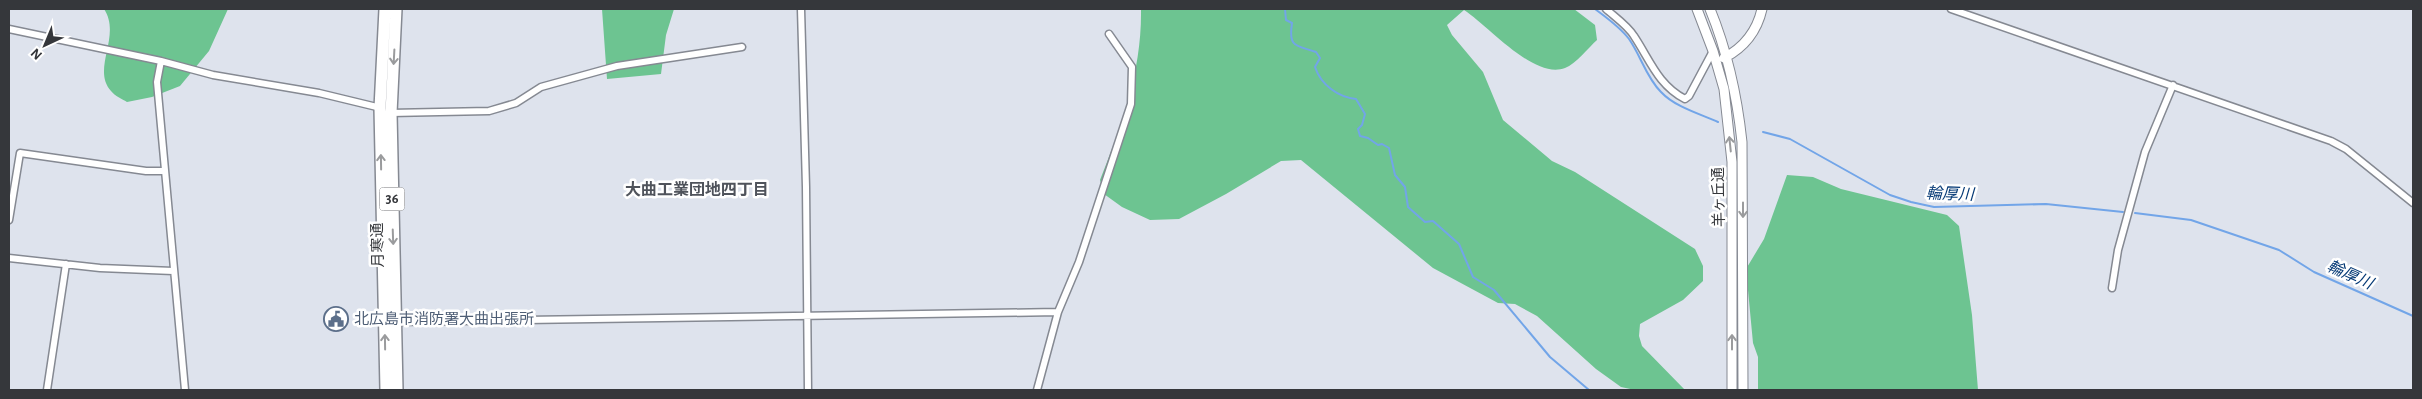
<svg xmlns="http://www.w3.org/2000/svg" width="2422" height="399" viewBox="0 0 2422 399" font-family="'Alegreya Sans','Noto Sans JP',sans-serif">
<rect width="100%" height="100%" fill="#dee3ed"/>
<path fill="#6dc491" d="M104,9H228L209,51L180,86L152,97L127,102C122,99 115,96 111,91C91,69 122,36 104,9Z
M602,9H674L666,35L661,74L607,79Z
M1141,9H1574L1595,25L1597,40C1588,48 1576,64 1565,68C1534,80 1489,26 1464,10L1447,25L1452,35L1483,72L1503,120L1552,161L1575,172L1695,249L1703,266V281L1683,300L1640,324L1639,336L1642,346L1685,390H1635L1621,387L1596,369L1537,316L1515,304L1498,303L1433,268L1301,160L1281,161L1226,194L1179,219L1150,220L1122,207L1104,194L1100,180C1122,125 1142,70 1141,9Z
M1787,175L1813,177L1841,189L1947,215L1959,226L1972,315L1978,390H1758V357L1753,343L1746,269L1764,239Z"/>
<g fill="none" stroke-linecap="round" stroke-linejoin="round">
<path stroke="#72a5e8" stroke-width="2" d="M1285,9L1286,20L1292,23C1288,49 1297,45 1316,52L1320,58L1315,67C1321,85 1338,97 1356,99L1365,114L1362,125L1358,129L1360,136L1368,138L1378,145L1382,144L1389,148L1395,175L1405,187L1408,207L1425,222L1433,221L1459,244L1473,277L1494,290L1550,357L1589,390
M1595,9C1607,18 1620,27 1629,39C1641,56 1646,77 1661,92C1675,107 1700,114 1718,122
M1763,132L1790,139L1890,195L1911,202L1934,207L2046,204L2123,212
M2135,213L2191,220L2279,250L2314,272L2413,316"/>
<defs>
<path id="street" d="M801,9L806,187L808,390
M1606,9C1615,17 1628,26 1634,36C1650,60 1658,85 1685,99L1689,96L1713,51
M1951,9L2331,141L2346,149L2413,203
M9,29L161,61L213,75L319,93L381,108
M161,61L157,82L185,390
M390,113L489,111L516,103L541,87L617,66L742,47
M9,220L20,153L146,171H165
M9,258L100,268L173,271
M2112,288L2118,250L2145,152L2173,85
M393,322L1058,312
M47,390L66,264
M1037,390L1058,312L1079,262L1131,104L1132,67L1109,34"/>
<path id="secondary" d="M1697,9L1713,51L1724,89L1732,162V390
M1710,9C1728,53 1737,95 1742,142L1743,390
M1724,58C1745,47 1757,31 1762,9"/>
<path id="highway" d="M385,9L380,108L386,390
M396,9L391,113L397,390"/>
</defs>
<use href="#street" stroke="#858992" stroke-width="9"/>
<use href="#secondary" stroke="#858992" stroke-width="11"/>
<use href="#highway" stroke="#858992" stroke-width="14"/>
<use href="#street" stroke="#fff" stroke-width="6"/>
<use href="#secondary" stroke="#fff" stroke-width="9"/>
<use href="#highway" stroke="#fff" stroke-width="11"/>
</g>
<defs><path id="oneway-shaft" d="M-6 0H5M1.5-3L5.5 0L1.5 3" fill="none" stroke-width="1.6" stroke-linecap="round" stroke-linejoin="round" transform="scale(1.25)"/></defs>
<g stroke="#9a9b9d">
<use href="#oneway-shaft" transform="translate(394 57) rotate(93)"/>
<use href="#oneway-shaft" transform="translate(1730 144) rotate(-96)"/>
<use href="#oneway-shaft" transform="translate(381 162) rotate(-91)"/>
<use href="#oneway-shaft" transform="translate(1743 210) rotate(90)"/>
<use href="#oneway-shaft" transform="translate(393 237) rotate(88)"/>
<use href="#oneway-shaft" transform="translate(385 342) rotate(-91)"/>
<use href="#oneway-shaft" transform="translate(1732 342) rotate(-90)"/>
</g>
<defs>
<symbol id="civic-ring" viewBox="-11 -11 22 22"><circle r="9.5" fill="#fff" stroke="#5c6f8a" stroke-width="1.5"/><path d="M-.6-6.5H3V-4.5H.6V-3L4-1V1h2V6H-6V1h2V-1L-.6-3ZM-1.2 2.5V6h2.4V2.5Z" fill="#5c6f8a"/></symbol>
</defs>
<g fill-rule="evenodd">
<use href="#civic-ring" x="322" y="305" width="28" height="28"/>
</g>
<g text-anchor="middle" dominant-baseline="central" stroke-width="5" stroke-linejoin="round" paint-order="stroke">
<rect fill="#fff" stroke="#727376" stroke-width="1" x="379.5" y="187.5" width="25" height="23" rx="4"/>
<g font-size="14" font-weight="bold" fill="#35373b">
<text x="392" y="199">36</text>
</g>
<g font-size="15" fill="#35373b" stroke="#fff">
<text transform="translate(1719 197) rotate(-91)">羊ヶ丘通</text>
<text transform="translate(378 245) rotate(-91)">月寒通</text>
</g>
<g font-size="15" fill="#4e5e75" stroke="#fff" text-anchor="start">
<text x="354" y="319">北広島市消防署大曲出張所</text>
</g>
<g font-size="16" font-weight="bold" fill="#4f535b" stroke="#fff">
<text x="697" y="190">大曲工業団地四丁目</text>
</g>
<g font-size="16" font-style="italic" fill="#063a76" stroke="#fff">
<text transform="translate(1950 194) rotate(2)">輪厚川</text>
<text transform="translate(2350 275) rotate(24)">輪厚川</text>
</g>
</g>
<rect width="2422" height="399" fill="none" stroke="#35373b" stroke-width="20"/>
<g transform="translate(45 45) rotate(224)" stroke="#ffffff" stroke-width="4" paint-order="stroke">
<path d="M0-4L9 19L0 12L-9 19Z" fill="#35373b"/>
<text y="-8" font-size="14" font-weight="bold" text-anchor="middle" fill="#35373b">N</text>
</g>
</svg>
